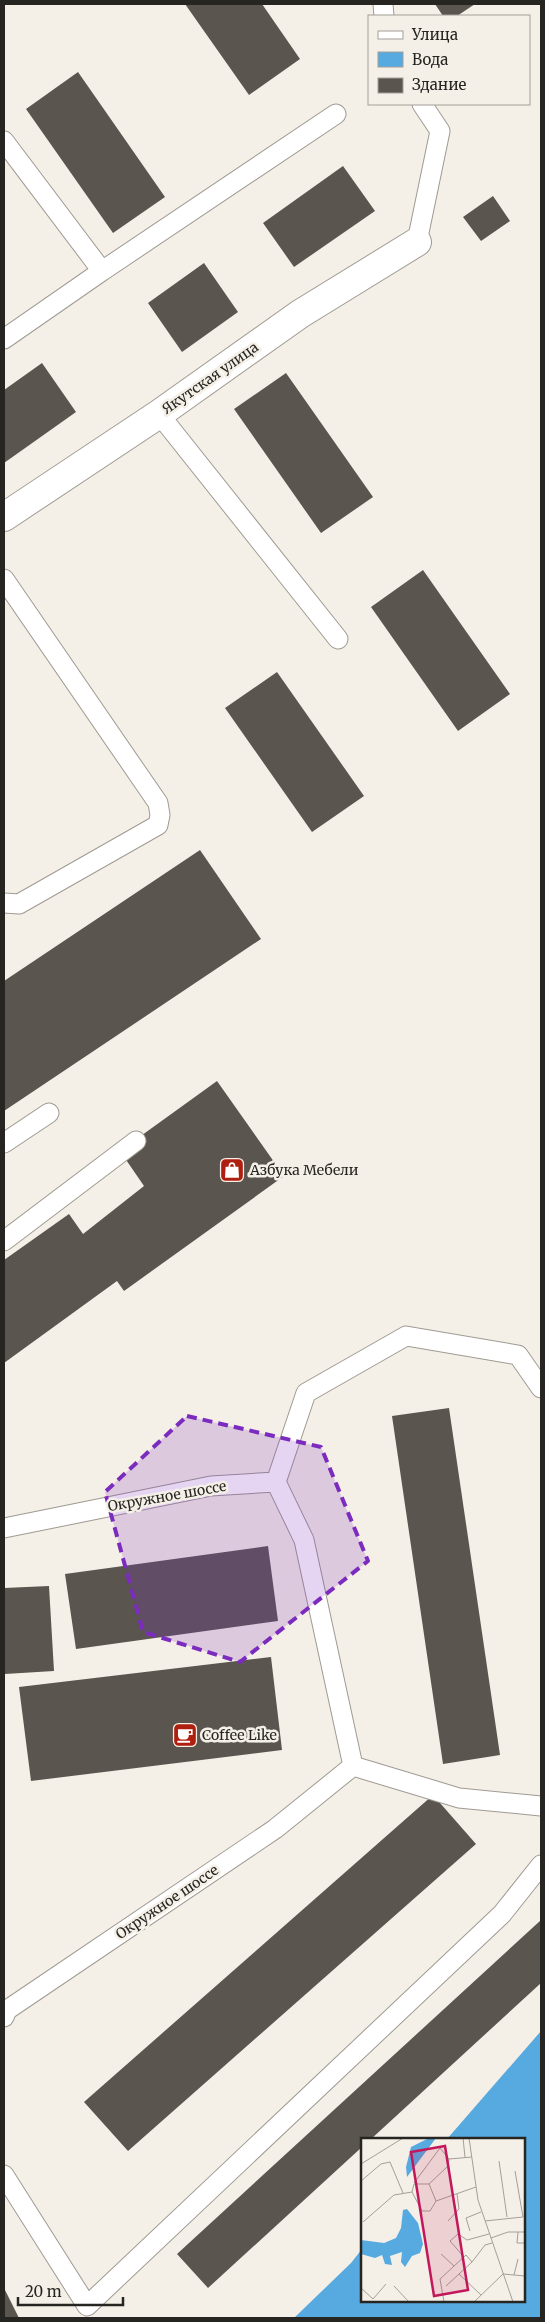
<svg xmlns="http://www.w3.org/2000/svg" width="545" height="2322" viewBox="0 0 545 2322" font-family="Merriweather,serif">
<rect width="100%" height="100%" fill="#f5f0e7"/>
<path fill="#57aae0" d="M541,2031V2318H294L351,2263L362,2249V2301H524V2140L447,2139Z"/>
<path fill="#5b554f" d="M185,4H262L300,59L249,95Z
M435,4H475L457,16H443Z
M78,72L165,197L113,233L26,109Z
M343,166L375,211L294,267L263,223Z
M493,196L510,221L481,241L463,217Z
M204,263L238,312L182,352L148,303Z
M42,363L76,412L4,463V390Z
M286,373L373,497L321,533L234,409Z
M423,570L510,694L458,731L371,607Z
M277,672L364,796L312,832L225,708Z
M200,850L261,939L4,1111V981Z
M217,1081L284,1176L124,1291L117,1281L4,1363V1260L69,1214L83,1234L144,1186L120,1151Z
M449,1408L500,1755L443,1764L392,1416Z
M268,1546L278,1621L76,1649L65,1574Z
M49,1586L54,1671L5,1674L4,1588Z
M271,1657L282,1750L31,1781L19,1687Z
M433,1795L476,1844L128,2151L84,2102Z
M541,1920V1983L370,2140H362V2147L208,2288L177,2254Z
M4,2288L19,2318H4Z"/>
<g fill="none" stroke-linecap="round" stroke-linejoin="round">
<defs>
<path id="service" d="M383,4L384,16
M4,141L102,271L4,339
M417,242L440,131L422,104
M102,271L336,114
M159,414L338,639
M4,579L158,803L160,815L158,825L19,904L4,903
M4,1143L49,1113
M4,1241L136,1141
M276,1482L306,1393L406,1336L518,1355L541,1388
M4,1528L211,1486L276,1482L304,1540L353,1766L275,1829L7,2010L4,2017
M353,1766L459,1798L541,1806
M4,2175L87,2306L502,1914L541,1865"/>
<path id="minor" d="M4,517L159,414L300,314L417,242"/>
</defs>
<use href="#service" stroke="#9f9a92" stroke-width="21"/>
<use href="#minor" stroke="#9f9a92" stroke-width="30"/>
<use href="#service" stroke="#fff" stroke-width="19"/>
<use href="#minor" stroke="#fff" stroke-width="28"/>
</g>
<path fill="#7b2cbf" fill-opacity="0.2" stroke="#7b2cbf" stroke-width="4" stroke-dasharray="10 6" stroke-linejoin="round" d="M187,1416L321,1447L368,1561L240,1662L143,1632L105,1492Z"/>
<defs>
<symbol id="shop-square" viewBox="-11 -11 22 22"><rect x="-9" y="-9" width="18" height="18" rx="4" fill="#ae1f0f" stroke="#f5f0e7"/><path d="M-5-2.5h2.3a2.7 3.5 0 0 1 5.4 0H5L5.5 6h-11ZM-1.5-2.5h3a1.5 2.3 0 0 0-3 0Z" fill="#fff"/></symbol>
<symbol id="cafe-square" viewBox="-11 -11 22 22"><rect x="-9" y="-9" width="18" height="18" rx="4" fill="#ae1f0f" stroke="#f5f0e7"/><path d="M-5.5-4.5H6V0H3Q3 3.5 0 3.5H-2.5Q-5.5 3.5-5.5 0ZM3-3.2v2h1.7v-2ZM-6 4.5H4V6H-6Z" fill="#fff"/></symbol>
</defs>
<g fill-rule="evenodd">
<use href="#shop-square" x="218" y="1156" width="28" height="28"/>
<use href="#cafe-square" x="171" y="1721" width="28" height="28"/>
</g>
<g text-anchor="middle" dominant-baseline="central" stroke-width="5" stroke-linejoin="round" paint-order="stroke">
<g font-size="14" fill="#272522" stroke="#f5f0e7">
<text transform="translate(210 378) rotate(-35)">Якутская улица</text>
<text transform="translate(167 1496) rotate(-10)">Окружное шоссе</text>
<text transform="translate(167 1902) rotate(-34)">Окружное шоссе</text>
</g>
<g font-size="14" fill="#272522" stroke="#f5f0e7" text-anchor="start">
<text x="250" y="1170">Азбука Мебели</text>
<text x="202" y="1735">Coffee Like</text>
</g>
</g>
<g transform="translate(361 2138)">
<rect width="164" height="164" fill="#f5f0e7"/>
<path d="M68,0H75L46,39L45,29L50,9ZM46,71L57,85L62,106L59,115L51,118L44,129L40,124L41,114L29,118L31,127L24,126L21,117L14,120L0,116V102L23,105L35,100L40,90L42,72Z" fill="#57aae0"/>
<path fill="none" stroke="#a39f98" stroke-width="1" d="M102,0L104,19M108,0L117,62L152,164M111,19L88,21L87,28L68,46L75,63L115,49M138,23L146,79M0,26L42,0M154,33L162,79M0,43L20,26L29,24L42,55M53,45L79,10L88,21M51,54L61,73H69L75,63M87,83L98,71L96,56M124,83L162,79M2,84L33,57L51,54L53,46H68M109,93L105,80L120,74M157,94L156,105H164M130,100L147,94H164M80,116L93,128M103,119L89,103L97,96L106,102L128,96M111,124L98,136L120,157M153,137L157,121M33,148L48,164M85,148L98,136M0,150L12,161L25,146M83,164L79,141L105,117L111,124L124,107L131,105M113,164L142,136L164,138"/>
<path fill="#c2185b" fill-opacity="0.15" stroke="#c2185b" stroke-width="2.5" d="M84,8L107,152L73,158L50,14Z"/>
<rect width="164" height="164" fill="none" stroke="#272522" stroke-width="2.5"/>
</g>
<rect width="545" height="2322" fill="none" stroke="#272522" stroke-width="10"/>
<rect x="368" y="15" width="162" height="90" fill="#f5f0e7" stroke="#a39f98"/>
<rect x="378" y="31" width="25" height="8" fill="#ffffff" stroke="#a39f98"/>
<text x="412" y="40" font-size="15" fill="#272522">Улица</text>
<rect x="378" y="52" width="25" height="15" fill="#57aae0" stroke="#a39f98"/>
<text x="412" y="65" font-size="15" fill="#272522">Вода</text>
<rect x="378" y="78" width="25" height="15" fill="#5b554f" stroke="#a39f98"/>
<text x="412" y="90" font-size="15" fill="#272522">Здание</text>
<path d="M18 2297v8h105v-8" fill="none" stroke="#272522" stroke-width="2.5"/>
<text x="25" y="2297" font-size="15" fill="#272522" stroke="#f5f0e7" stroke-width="4" paint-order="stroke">20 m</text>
</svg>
